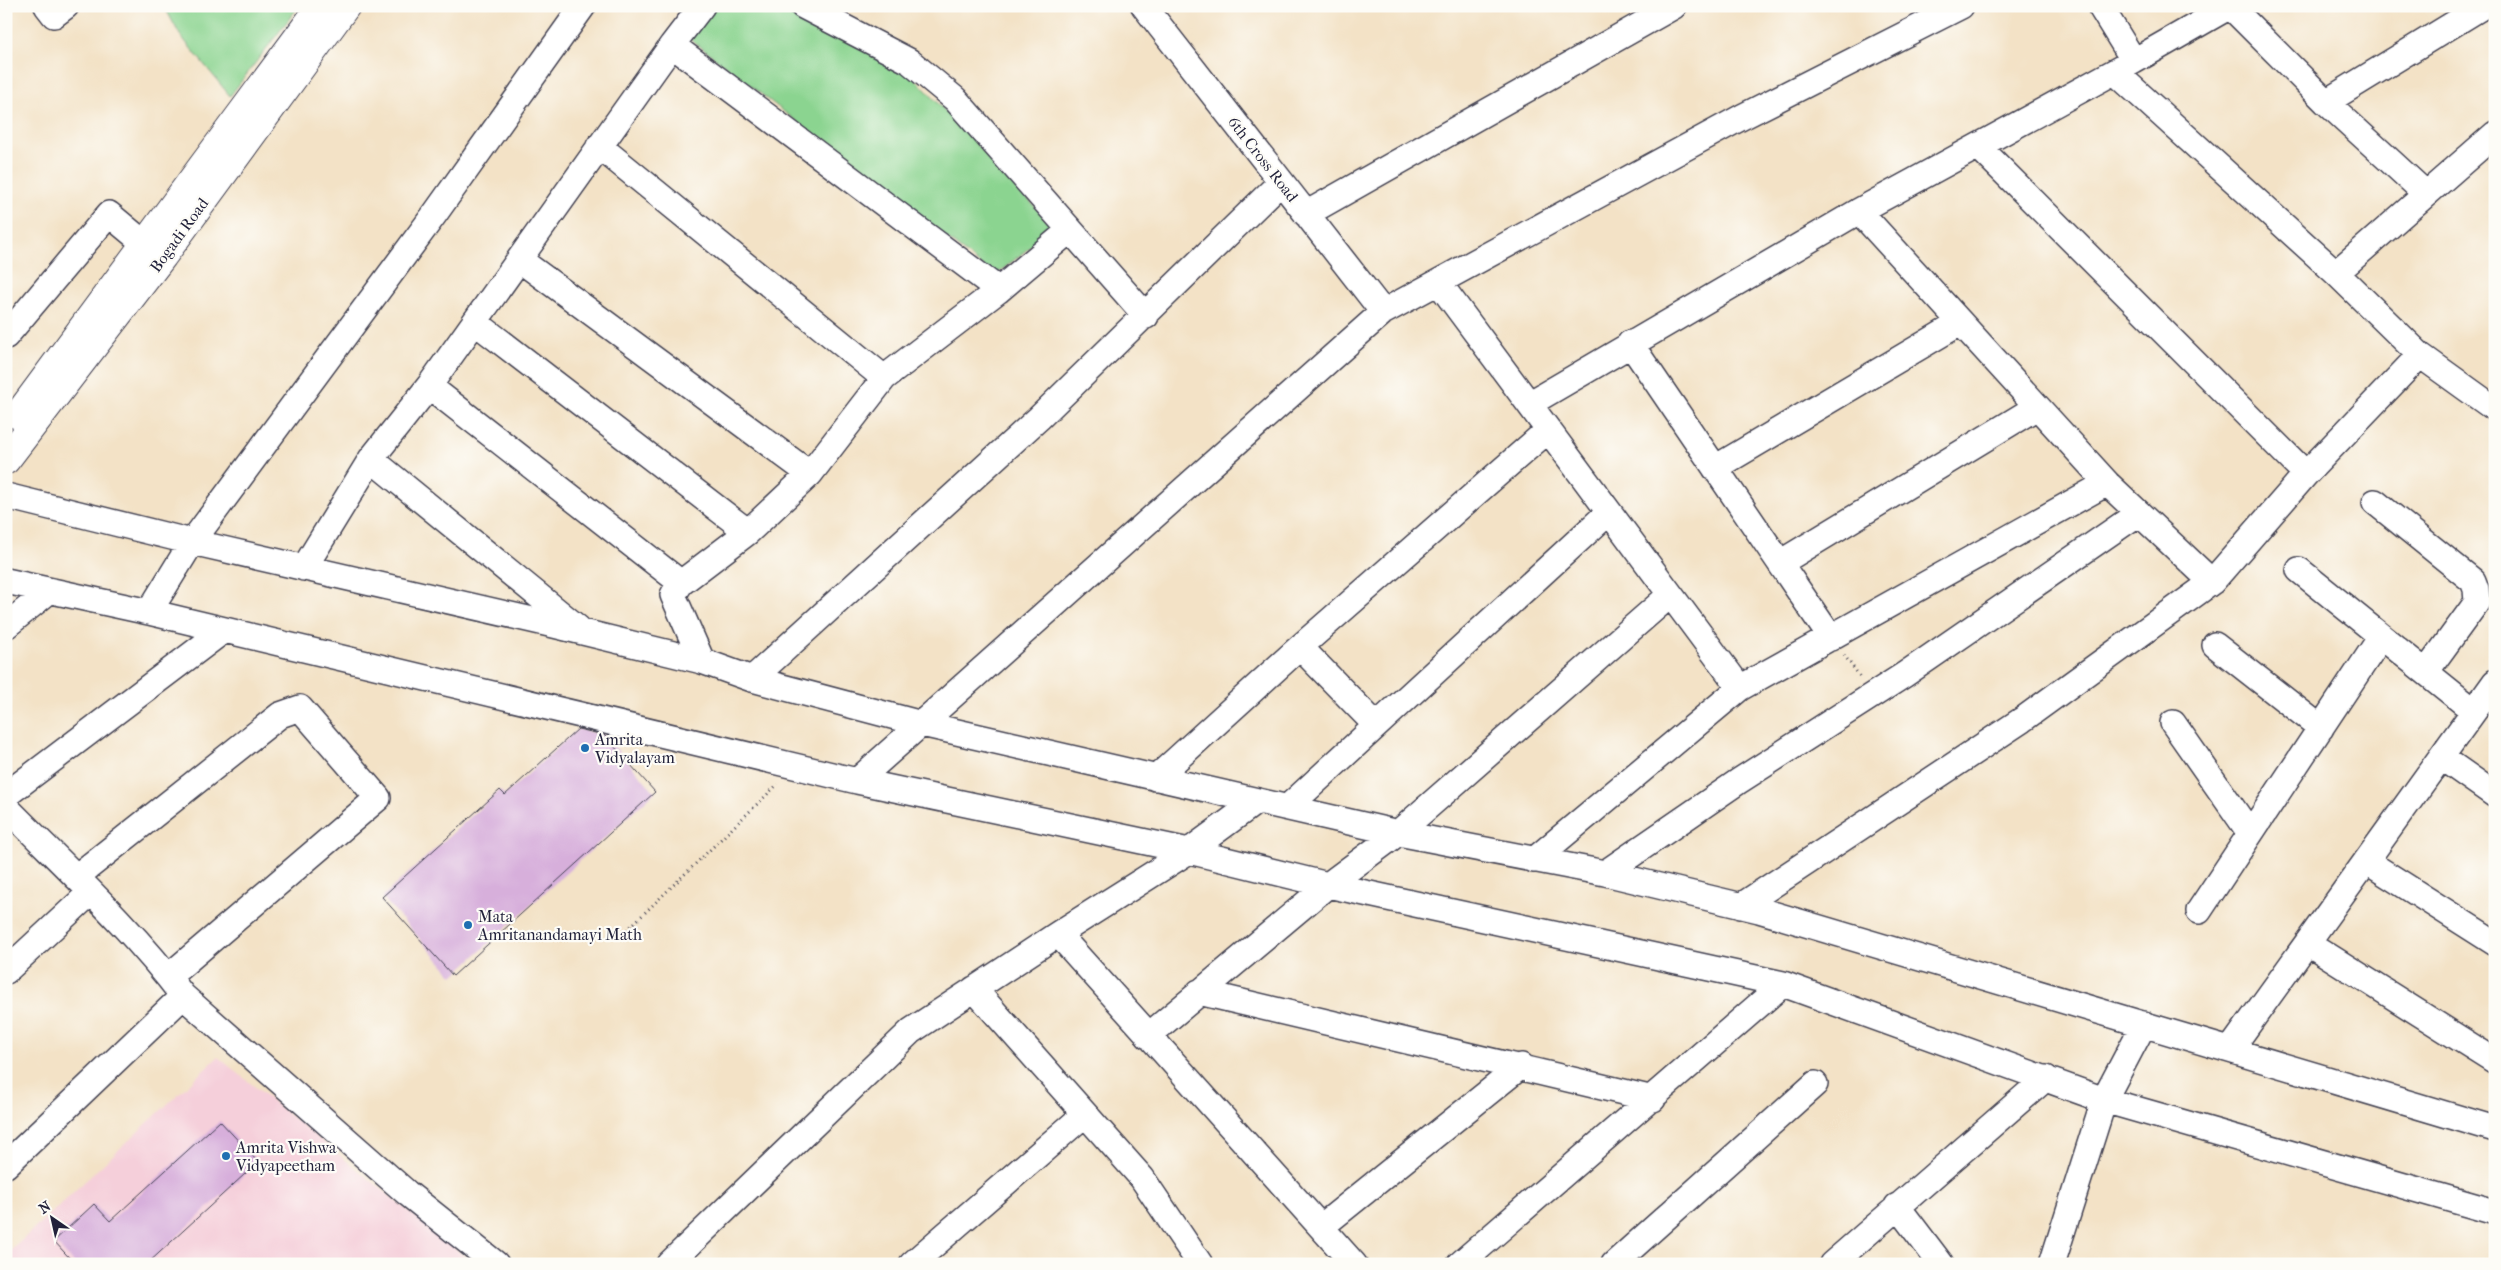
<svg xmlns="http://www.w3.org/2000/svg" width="2501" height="1270" viewBox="0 0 2501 1270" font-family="'IM FELL French Canon',serif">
<rect width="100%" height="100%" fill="#fdfcf7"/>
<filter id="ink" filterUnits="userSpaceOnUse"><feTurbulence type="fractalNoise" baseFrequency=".02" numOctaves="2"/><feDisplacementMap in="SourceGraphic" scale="10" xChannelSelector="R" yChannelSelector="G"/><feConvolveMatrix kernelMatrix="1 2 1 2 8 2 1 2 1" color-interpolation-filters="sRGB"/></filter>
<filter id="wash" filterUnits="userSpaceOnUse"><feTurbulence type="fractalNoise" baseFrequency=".0096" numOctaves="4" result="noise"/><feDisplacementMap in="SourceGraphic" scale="20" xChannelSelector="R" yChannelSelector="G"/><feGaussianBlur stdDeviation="1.12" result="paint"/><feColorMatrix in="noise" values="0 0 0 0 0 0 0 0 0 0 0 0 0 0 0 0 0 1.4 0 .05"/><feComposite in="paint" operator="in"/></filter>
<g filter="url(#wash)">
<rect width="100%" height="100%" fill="#f3e2c6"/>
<path fill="#f5cfda" d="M218,1057L474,1264H6V1255Z"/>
<path fill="#8bd490" stroke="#567b66" d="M164,6H299L230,96L180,35Z
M713,6H777L909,72L1054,227L995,276L688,37Z"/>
<g id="blocks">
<path fill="#d7afdb" d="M578,729L604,735L655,792L453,976L382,897L500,790L505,795Z
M220,1121L258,1162L147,1264H75L54,1241L94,1204L110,1221Z"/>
</g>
</g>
<g filter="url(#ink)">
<use href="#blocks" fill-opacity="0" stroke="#413f50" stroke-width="1"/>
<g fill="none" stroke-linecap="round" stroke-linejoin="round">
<defs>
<path id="minor" d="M47,6L54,15L66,6
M803,6L909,61L955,99L1146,316
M1144,6L1383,312
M2100,6L2134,61L2230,6
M2230,6L2326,102L2425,193
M672,45L702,6
M2116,73L2336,273L2420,355L2495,409
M2326,102L2483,6
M599,146L884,378
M1979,147L2306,474
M1859,211L2107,483L2212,582
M1306,214L1674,6
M520,260L810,474
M2336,273L2495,134
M1439,283L1740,688
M475,322L748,532
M6,336L109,214L145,244
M1630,343L1831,638
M429,386L681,583
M1529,404L1859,211L2134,61
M371,459L578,628
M1715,468L1960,323
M6,496L192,542L554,625L702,661L752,679L922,724L1398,833L1605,873L1759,910L2495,1129
M2375,502L2473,581L2476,589L2477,602L2426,672
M1780,563L2037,407
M304,568L371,459L429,386L672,45L999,290
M2299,570L2474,711
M6,581L149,612L857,781L1189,851L1328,885L1783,984L2104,1100L2495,1212
M149,612L192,542L434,215L583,6
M6,626L49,591
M2215,645L2321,728
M1300,647L1376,725
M702,661L673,595L681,583L748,532L810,474L884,378L999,290L1070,230
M752,679L1039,418L1281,182
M2173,723L2250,833
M2441,757L2495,795
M1156,778L1300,647L1548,430
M857,781L1383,312L1742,117L1961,6
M6,795L224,630
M6,807C66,868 131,927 183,996L407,1193L496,1264
M1288,807L1609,512
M1534,860L1740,688L2107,483
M2366,861L2495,943
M1605,873L1739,781L1904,675L2139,513
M76,877L280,715L300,708L378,798L168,977
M1741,906L2022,720L2212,582L2306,474L2420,355
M2199,911L2381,637
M1058,934L1354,1264
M2308,943L2495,1061
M6,971L91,892
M974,989L1142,1178L1200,1264
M1199,992L1653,1099
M1148,1036L1328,885L1398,833L1670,595
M2230,1050L2495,682
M6,1165L183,996
M1897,1206L1941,1264
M1321,1227L1521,1066
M669,1264L911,1031L1058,934L1189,851L1257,801
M912,1264L1085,1114
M1460,1264L1783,984
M1614,1264L1815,1084
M1832,1264L2046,1078
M2052,1264L2104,1100L2144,1024"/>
<path id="major" d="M18,415L321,6
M6,460L163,256L346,6"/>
</defs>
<use href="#minor" stroke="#413f50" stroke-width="28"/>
<use href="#major" stroke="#413f50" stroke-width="30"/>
<path stroke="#413f50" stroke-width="3" stroke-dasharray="1 4" stroke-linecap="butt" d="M1844,655L1861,678
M627,930L778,784"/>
<use href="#minor" stroke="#fff" stroke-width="25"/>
<use href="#major" stroke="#fff" stroke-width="28"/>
</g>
</g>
<g fill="#1f6fb2" stroke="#fdfcf7" stroke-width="2">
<circle cx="585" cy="748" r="5"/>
<circle cx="468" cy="925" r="5"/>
<circle cx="226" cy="1156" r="5"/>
</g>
<g text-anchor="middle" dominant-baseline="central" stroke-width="4.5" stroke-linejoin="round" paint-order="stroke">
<g font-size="16" fill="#22223b" stroke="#fdfcf7">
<text transform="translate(1263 159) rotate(52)">6th Cross Road</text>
<text transform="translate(179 235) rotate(-54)">Bogadi Road</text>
</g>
<g font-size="16" fill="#22223b" stroke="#fdfcf7" text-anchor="start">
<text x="595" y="739">Amrita<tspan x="595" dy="18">Vidyalayam</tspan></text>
<text x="478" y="916">Mata<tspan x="478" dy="18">Amritanandamayi Math</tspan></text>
<text x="236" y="1147">Amrita Vishwa<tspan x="236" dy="18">Vidyapeetham</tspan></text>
</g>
</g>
<rect width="2501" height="1270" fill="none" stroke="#fdfcf7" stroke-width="25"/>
<g transform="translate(52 1218) rotate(326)" stroke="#fdfcf7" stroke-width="4" paint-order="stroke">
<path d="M0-4L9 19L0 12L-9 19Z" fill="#22223b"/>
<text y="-8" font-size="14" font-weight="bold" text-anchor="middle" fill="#22223b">N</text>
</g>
</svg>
